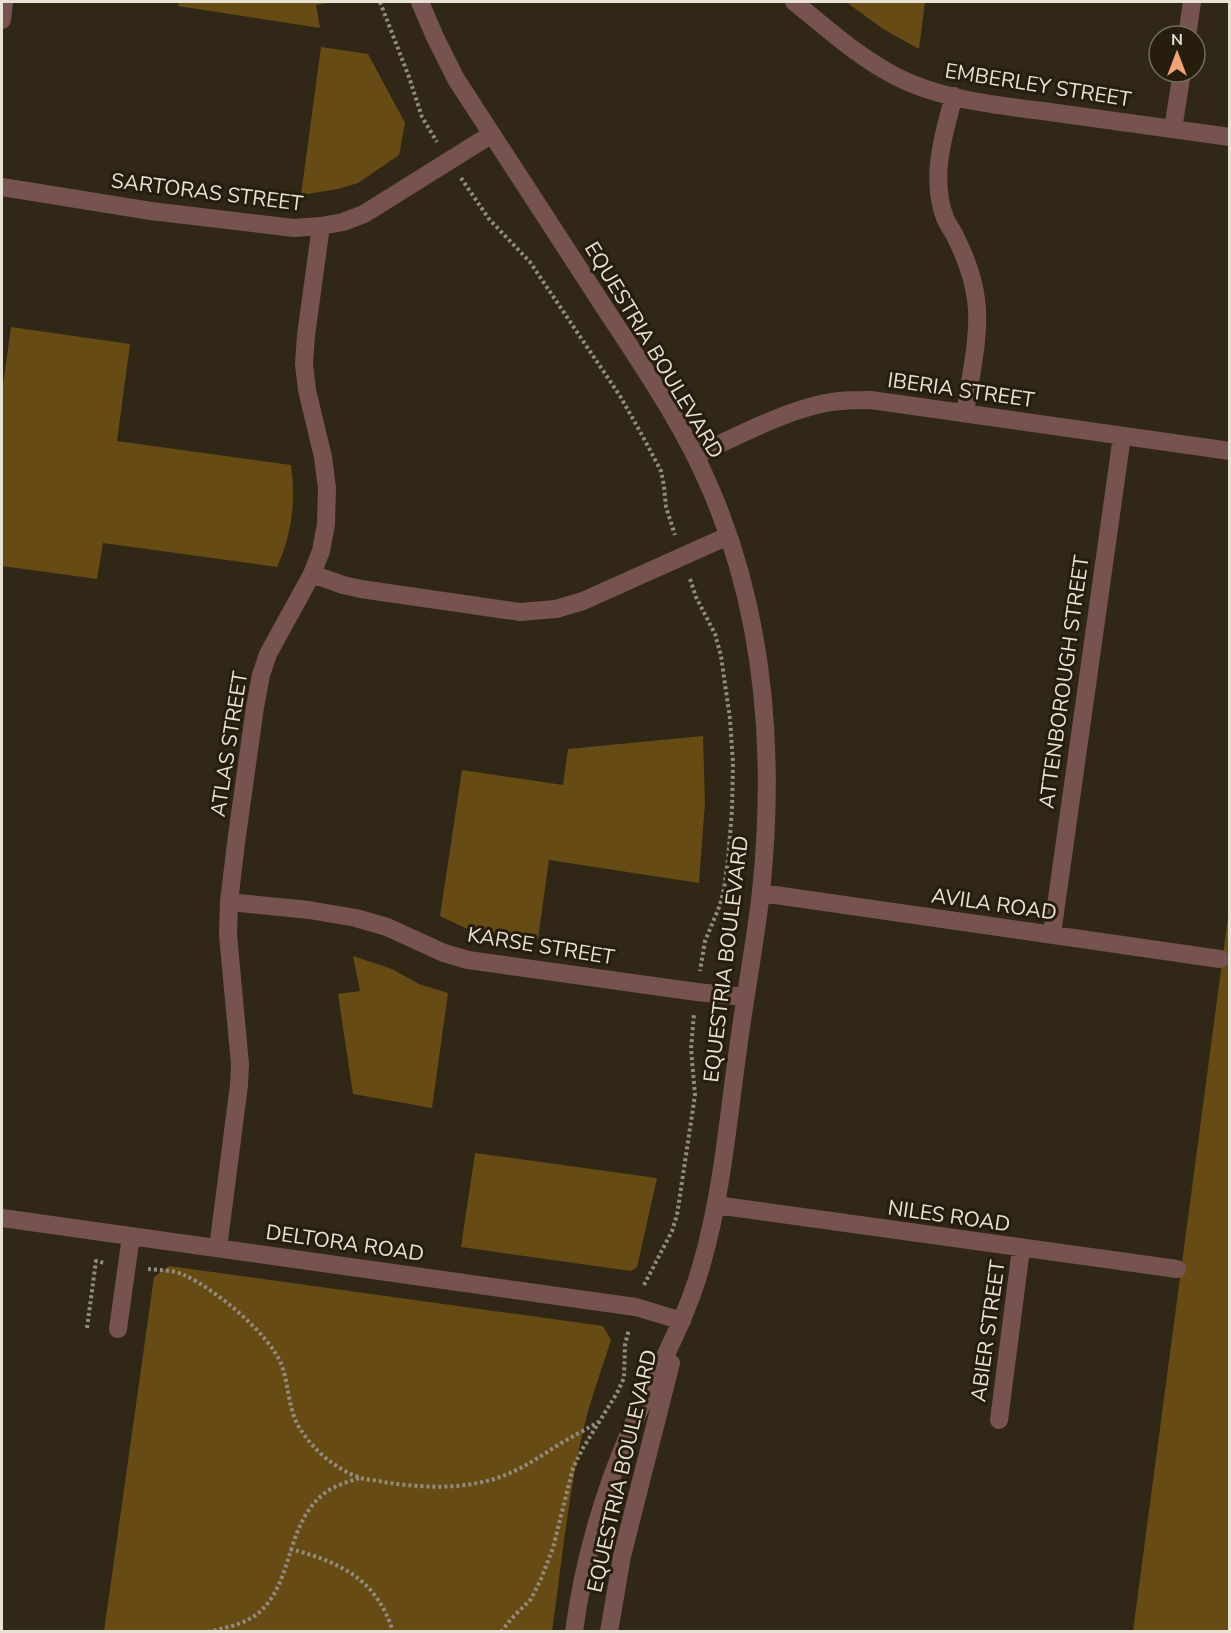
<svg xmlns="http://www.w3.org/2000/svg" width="1231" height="1633" viewBox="0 0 1231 1633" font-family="'Nunito Sans',sans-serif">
<rect width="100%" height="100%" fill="#302716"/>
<path fill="#664c14" d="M179,2H335L316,5L320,28L178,6Z
M846,2H925L919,49L883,29Z
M321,47L368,54L405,123L399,155L358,183L338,189L301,195Z
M11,327L130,344L117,441L291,465C296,501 292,534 277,567L103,543L97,579L2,566V392Z
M703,736L705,802L699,883L549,860L538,939L465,928L440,916L462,770L563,785L568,749Z
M1229,910V1631H1133Z
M353,956L392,969L419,984L448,993L432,1108L353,1094L338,994L360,991Z
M475,1153L657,1178L637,1267L631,1271L461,1247Z
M169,1266L603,1326L611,1340C602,1368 592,1395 585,1423C568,1492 562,1562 552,1631H104L154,1277Z"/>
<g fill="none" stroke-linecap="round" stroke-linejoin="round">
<path stroke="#938b7e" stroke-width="4" stroke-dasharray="3 3" stroke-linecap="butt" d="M380,2L409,77L422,117L437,142
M461,178L489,219L530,262L620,396L642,435L661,471L664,486L666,507L675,535
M690,579L696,597L715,634L721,656L730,719L733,763L732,809L728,860L724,889L720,905L705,941L700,971
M148,1269C159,1270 174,1270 184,1275C215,1289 270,1334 282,1366C289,1386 288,1408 299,1427C312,1449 336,1470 361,1478C368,1480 376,1480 383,1482C421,1488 463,1490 500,1477C523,1469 542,1455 563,1442C575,1435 587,1429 598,1422
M644,1285L672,1231L677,1215L695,1095L691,1049L694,1014
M87,1328L96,1261L105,1263
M290,1549C340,1562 377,1579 393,1632
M208,1632C224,1628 242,1625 256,1615C293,1586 285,1530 319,1498C330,1487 346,1482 360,1478
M501,1632L512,1618L531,1599L541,1579L553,1548L573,1468L583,1448L617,1393L624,1378L625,1345L629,1329"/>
<path stroke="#76534f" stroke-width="18" d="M420,2L435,37L456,79C506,156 556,233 606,310C644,368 684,426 711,490C765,616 775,757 761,892C755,944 745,996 738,1049C728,1120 722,1193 702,1263C686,1322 654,1375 630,1431C603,1494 583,1563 574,1632
M794,2C827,28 859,58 897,77C944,101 1005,106 1057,113C1115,121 1172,129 1230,137
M2,20L4,2
M1187,36L1192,2
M954,96C943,136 930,178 945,218C948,225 953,231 956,238C966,258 973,277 976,299C981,333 970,378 965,413
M1173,129L1182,72
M2,187L151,211L294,228L321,226L343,222L364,214L492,134
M696,455C734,438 780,413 821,404C837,400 854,400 871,400L1230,451
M312,574L343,585L361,589L520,612L556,609L583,601L728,536
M761,893L1220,959
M229,902L309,910L356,918L387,927L444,953L468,960L697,992L745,997
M1052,934L1122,436
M716,1205L1177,1269
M2,1218L607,1303L636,1307L682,1321
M218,1248L239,1085L240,1064L228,935L229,902L236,843L255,707L261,675L268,654L312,574L321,551L326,524L327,488L323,457L307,390L304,364L306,335L321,226
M118,1329L131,1236
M999,1420L1021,1249
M609,1632L622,1556L671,1363"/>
</g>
<g text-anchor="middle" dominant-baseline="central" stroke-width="6" stroke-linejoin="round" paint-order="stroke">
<g font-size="21" fill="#e7e1d6" stroke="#261d0c">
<text transform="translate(1038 85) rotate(9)">EMBERLEY STREET</text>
<text transform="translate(207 192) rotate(7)">SARTORAS STREET</text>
<text transform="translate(654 350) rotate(59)">EQUESTRIA BOULEVARD</text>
<text transform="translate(961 390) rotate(8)">IBERIA STREET</text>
<text transform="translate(1064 682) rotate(-82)">ATTENBOROUGH STREET</text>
<text transform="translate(229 744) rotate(-81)">ATLAS STREET</text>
<text transform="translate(994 904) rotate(8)">AVILA ROAD</text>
<text transform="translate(541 946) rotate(9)">KARSE STREET</text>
<text transform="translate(726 959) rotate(-83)">EQUESTRIA BOULEVARD</text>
<text transform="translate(949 1216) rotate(8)">NILES ROAD</text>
<text transform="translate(345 1243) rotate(8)">DELTORA ROAD</text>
<text transform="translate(988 1331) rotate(-82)">ABIER STREET</text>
<text transform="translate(622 1471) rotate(-77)">EQUESTRIA BOULEVARD</text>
</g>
</g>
<rect width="1231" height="1633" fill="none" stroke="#e7e1d6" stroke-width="6"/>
<g transform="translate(1177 54)"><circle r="28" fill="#261d0c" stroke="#736b5d" stroke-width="1.5"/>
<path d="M0-4.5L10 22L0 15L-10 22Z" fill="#efa376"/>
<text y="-9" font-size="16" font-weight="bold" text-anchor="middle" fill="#e7e1d6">N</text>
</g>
</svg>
